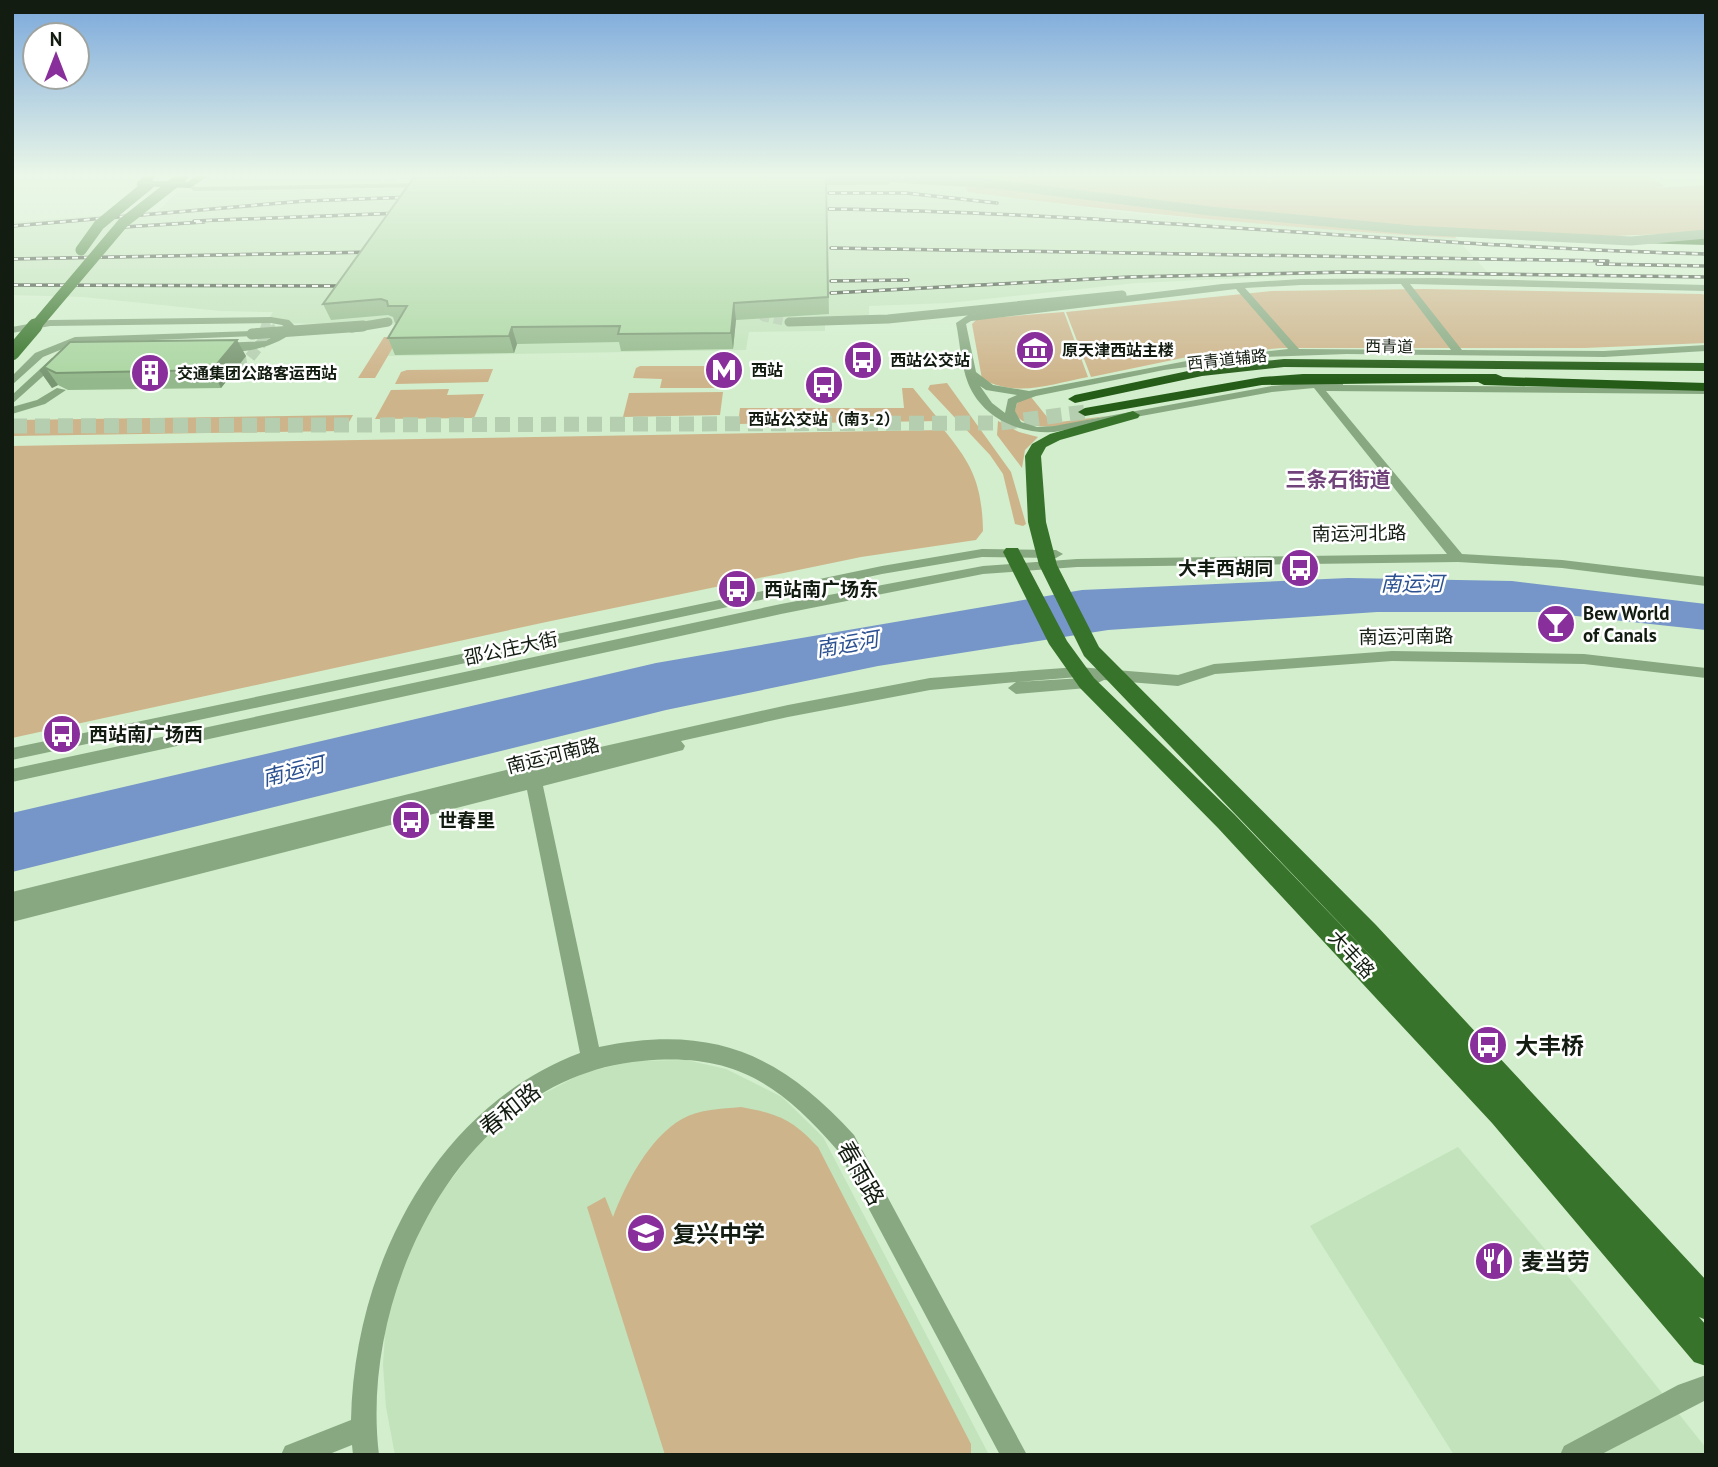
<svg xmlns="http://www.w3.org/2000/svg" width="1718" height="1467" viewBox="0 0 1718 1467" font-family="'PT Sans','Noto Sans SC',sans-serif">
<rect width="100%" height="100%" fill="#d2eecc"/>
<path fill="#c2e3bb" d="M492,176H762L761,185L927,183L966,186L968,192L1128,213L1456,238L1490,275L1329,274L1136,283L949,303L869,306V317L825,319V331L749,332L746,350L388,356L406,325L266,323L273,312L220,311L83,297L12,295V222L158,211L177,192L485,187Z
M686,1060L726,1069L782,1097L823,1137L989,1455H395L386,1407L383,1365L386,1318L404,1261L433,1204L475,1148L509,1116L545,1093L583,1073L633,1061Z
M1458,1147L1582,1293L1706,1448V1455H1454L1310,1226Z"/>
<path fill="#ceb48b" d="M960,176H1649L1665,186L1655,188L1706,185V232L1615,236L1451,230L1456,238C1293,228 1130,214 968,192Z
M1424,289L1701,294L1706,295V343L1584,348H1282L1192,356L1091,377L1066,312L1272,291Z
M1064,312L1088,377C1050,384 1019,398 982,379L972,324L977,319Z
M384,337H399L375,378H358Z
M640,366H723L726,368L725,384L721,388H660L662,379L633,378L636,368Z
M493,369L488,382L395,384L401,372L407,370Z
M947,383L1011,472L1026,524L1023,526L1015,524L1003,474L990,455L928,389L930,385Z
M902,388H913L940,421L738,424L740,408H904Z
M449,389L447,395L484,394L474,418L375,419L391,390Z
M723,392L720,415L623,417L629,393Z
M1031,397L1052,423L1107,416C1081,420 1033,439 1014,413L1018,401Z
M353,415L344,431L12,436L15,420Z
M998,421L1019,432L1038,437L1025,450L1022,468L997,435Z
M944,430C972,464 982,484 983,531L976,540L861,557L551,621L12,738V446Z
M741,1107C779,1114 792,1119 818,1147L971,1444V1455H665L587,1207L605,1197L613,1217C626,1183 649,1138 682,1119C699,1109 722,1109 741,1107Z"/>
<path fill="#7695c8" d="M1348,578L1512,581L1706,604V630L1539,612H1377L1108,630L878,666L666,710L12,872V813L656,663L1082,590Z"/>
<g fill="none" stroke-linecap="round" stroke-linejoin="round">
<path stroke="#b5ceb0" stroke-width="9" stroke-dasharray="9 4.5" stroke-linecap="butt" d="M423,176H445
M751,306L764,317L789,322
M261,325L270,328"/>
<path stroke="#b5ceb0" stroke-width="11" stroke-dasharray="11 5" stroke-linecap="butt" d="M220,365L247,361L271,331L269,326"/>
<path stroke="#b5ceb0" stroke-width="15" stroke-dasharray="15 8" stroke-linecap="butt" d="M12,426L1000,423L1085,412"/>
<path fill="#88a881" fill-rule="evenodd" d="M190,183L196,187L428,183L432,185L428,187L194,191L186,185Z
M1437,278L1706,285V291L1410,284L1462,350L1604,351L1706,345V351L1604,357L1347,354L1263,357L1164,370L1036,396L1017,403L1015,411L1021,422L1037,427L1054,426L1272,386L1339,380L1343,381V385L1706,388V394L1326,391L1462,554L1562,560L1706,577V586L1562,568L1458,562L1077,567L983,574L781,614L12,782V769L781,604L983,566L1077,559L1447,554L1314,388L1272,392L1054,432C1019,434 982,418 968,383C961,365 960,343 956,323L968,315L1222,284L1301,279ZM1401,284L1451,350L1299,349L1245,288L1301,285ZM1236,289L1288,349L1197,359L1029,391L993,385L976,372L966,324L971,321ZM980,386L986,390L1017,395L1008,399L1005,413L992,403Z
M271,317L289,320L297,328C282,346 234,359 215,346L220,343L266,341L286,328L282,325L271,323L50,326L12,333V327L50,320Z
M252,331L257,334L256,336L77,343L43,357L12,385V376L35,353L75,337Z
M52,358L61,360L12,404V395Z
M57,388L66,390L45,404L12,414V407L37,400Z
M982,549L1056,550L1063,554L1056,558L982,557L882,574L12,760V748L882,566Z
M1392,651L1584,654L1706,668V678L1584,664L1392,661L1215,674L1178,686L1104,680L1087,688L1016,694L1008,688L1016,682L930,690L788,717L681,741L685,746L683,750L543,786L599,1047C710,1024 779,1052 854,1135L1027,1455H1000L838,1151C780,1084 734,1052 642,1061C462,1077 359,1292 379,1455H353L352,1445L327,1455H281L285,1446L351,1420C354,1270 433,1108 580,1053L527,790L12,922V892L587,750L788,705L930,678L1078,667L1178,675L1214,664ZM1078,677L1083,678L1017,682Z
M1706,1375V1400L1600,1455H1560L1564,1446L1678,1385Z"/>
<path fill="#37732a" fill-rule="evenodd" d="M144,176H156L151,181L188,182L196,176H208L190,188L137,186V182Z
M1641,237H1706V245L1637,243V239Z
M1133,411L1140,415L1138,418L1060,440L1046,447L1041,456L1046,522L1057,565L1099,647L1376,925L1706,1280V1320L1699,1317L1706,1325V1366L1694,1362L1492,1123L1218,828L1080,688L1049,644L1003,552L1006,548H1018L1067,641L1094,678L1234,814L1392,978L1084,656L1039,565L1028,522L1025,456L1032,444L1050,434Z"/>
<path fill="#255c18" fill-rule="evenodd" d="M1284,359L1706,363V371L1284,367L1202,376L1075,403L1068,399L1075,395L1202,368Z
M1303,374H1496L1503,377L1706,383V391L1484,385L1478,382L1262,385L1085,416L1078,412L1085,408L1262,377Z"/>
<defs>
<path id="rail" d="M829,193H906L997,203
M829,209C1122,213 1413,246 1706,254
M194,221L402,213
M12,226L305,201L414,197
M124,227L204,222
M831,248L1608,261
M12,259L374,252
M1597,264L1706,266
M831,281L908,280
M12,285L351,286
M831,293L1130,277L1348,272L1706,277"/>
</defs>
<use href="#rail" stroke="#354232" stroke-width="3.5"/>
<use href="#rail" stroke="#fff" stroke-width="2" stroke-dasharray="6" stroke-linecap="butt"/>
<path stroke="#88a881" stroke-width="9" d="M875,177L996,184L1210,211L1412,230L1631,241L1706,234
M804,181L887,180
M789,322L888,319L1122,295
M352,328L388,322"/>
<path stroke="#88a881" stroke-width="11" d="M252,334L363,326"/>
<path stroke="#37732a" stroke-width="11" d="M81,250L99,225L149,184
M34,328L123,223L183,176"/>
<path stroke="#37732a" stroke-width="15" d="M12,353L35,326"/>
</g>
<path fill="#93b88b" d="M826,176L829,314L736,320L733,349L621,351L619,342L517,344L514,353L395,355L388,338L397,323H395L393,317L388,315L331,320L323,304L473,178Z
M70,342L246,356L221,388L68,390L58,385L52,388L40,371Z"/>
<path fill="#789671" d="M734,303L736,320L733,349L731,333Z
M512,327L517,344L514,353L509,336Z
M237,340L246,356L221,388L212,370Z
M46,368L58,385L52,388L40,371Z"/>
<path fill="#abd6a2" stroke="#789671" stroke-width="2" d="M415,176L473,178L483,176H826L828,297L734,303L731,333L618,334L620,326L512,327L509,336L388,338L407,306H388L387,301L381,299L323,304Z
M237,340L212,370L56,373L46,368L40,371L70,342Z"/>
<linearGradient id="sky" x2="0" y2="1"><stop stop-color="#7aa8db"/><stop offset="0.46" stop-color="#ebf7e8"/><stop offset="1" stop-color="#ebf7e8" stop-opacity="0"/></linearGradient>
<rect width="1718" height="381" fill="url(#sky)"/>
<defs>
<symbol id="museum-disc" viewBox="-11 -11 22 22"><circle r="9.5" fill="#892f9b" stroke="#fff"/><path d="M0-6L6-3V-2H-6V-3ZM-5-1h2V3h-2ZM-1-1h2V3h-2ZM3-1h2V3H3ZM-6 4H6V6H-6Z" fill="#fff"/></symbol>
<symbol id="bus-disc" viewBox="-11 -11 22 22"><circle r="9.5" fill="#892f9b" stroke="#fff"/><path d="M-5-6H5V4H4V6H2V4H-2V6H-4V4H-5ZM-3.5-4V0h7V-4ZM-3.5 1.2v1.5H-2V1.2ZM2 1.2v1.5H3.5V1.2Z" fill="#fff"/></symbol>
<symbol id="metro-disc" viewBox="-11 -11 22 22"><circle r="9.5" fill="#892f9b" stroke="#fff"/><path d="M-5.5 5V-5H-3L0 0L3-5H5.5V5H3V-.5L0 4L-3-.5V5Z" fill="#fff"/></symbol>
<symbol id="building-disc" viewBox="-11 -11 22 22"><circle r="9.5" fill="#892f9b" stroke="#fff"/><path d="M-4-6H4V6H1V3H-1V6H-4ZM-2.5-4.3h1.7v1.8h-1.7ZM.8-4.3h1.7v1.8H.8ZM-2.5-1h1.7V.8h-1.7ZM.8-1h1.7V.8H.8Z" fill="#fff"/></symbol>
<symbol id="bar-disc" viewBox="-11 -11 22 22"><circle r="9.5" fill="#892f9b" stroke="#fff"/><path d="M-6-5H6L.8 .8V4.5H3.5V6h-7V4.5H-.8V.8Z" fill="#fff"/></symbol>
<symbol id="school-disc" viewBox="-11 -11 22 22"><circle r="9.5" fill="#892f9b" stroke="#fff"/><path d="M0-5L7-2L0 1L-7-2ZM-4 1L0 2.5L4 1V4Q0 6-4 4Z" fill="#fff"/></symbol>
<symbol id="restaurant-disc" viewBox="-11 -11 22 22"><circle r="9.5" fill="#892f9b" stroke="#fff"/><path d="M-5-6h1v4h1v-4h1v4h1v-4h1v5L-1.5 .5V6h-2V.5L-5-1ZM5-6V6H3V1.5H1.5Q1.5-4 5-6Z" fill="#fff"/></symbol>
</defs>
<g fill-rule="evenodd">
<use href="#museum-disc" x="1013" y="328" width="44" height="44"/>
<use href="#bus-disc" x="841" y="338" width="44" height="44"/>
<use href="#metro-disc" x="702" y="348" width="44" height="44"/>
<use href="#building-disc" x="128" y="351" width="44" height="44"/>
<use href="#bus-disc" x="802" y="363" width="44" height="44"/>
<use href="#bus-disc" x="1278" y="546" width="44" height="44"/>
<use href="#bus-disc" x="715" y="567" width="44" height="44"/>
<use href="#bar-disc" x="1534" y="602" width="44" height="44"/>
<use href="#bus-disc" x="40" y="712" width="44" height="44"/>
<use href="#bus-disc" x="389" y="798" width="44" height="44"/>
<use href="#bus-disc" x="1466" y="1023" width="44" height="44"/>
<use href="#school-disc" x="624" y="1211" width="44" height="44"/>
<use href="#restaurant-disc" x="1472" y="1239" width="44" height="44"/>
</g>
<g text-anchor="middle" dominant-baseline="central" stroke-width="5" stroke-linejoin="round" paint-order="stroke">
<g font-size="16" fill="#121c10" stroke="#fff">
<text transform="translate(1389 346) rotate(1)">西青道</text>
<text transform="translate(1227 359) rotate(-6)">西青道辅路</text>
</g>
<g font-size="16" font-weight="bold" fill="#121c10" stroke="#fff" text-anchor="start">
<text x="1062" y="350">原天津西站主楼</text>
<text x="890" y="360">西站公交站</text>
<text x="751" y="370">西站</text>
<text x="177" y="373">交通集团公路客运西站</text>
<text x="824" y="419" text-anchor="middle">西站公交站（南3-2）</text>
</g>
<g font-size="19" fill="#121c10" stroke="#fff">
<text transform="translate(1359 533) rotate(-1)">南运河北路</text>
<text transform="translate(1406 636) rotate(-1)">南运河南路</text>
<text transform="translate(511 648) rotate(-12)">邵公庄大街</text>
<text transform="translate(553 755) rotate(-14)">南运河南路</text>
<text transform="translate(1352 954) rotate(47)">大丰路</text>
</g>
<g font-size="19" font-weight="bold" fill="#121c10" stroke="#fff" text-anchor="start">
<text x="1273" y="568" text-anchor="end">大丰西胡同</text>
<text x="764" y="589">西站南广场东</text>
<text x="1583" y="613">Bew World<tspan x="1583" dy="22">of Canals</tspan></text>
<text x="89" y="734">西站南广场西</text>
<text x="438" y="820">世春里</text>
</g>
<g font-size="21" font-weight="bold" fill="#70447a" stroke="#fff">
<text x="1338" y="479">三条石街道</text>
</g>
<g font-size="21" font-style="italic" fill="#2b5191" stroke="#fff">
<text x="1412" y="583">南运河</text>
<text transform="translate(847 644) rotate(-10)">南运河</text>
<text transform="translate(293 771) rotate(-14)">南运河</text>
</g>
<g font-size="23" font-weight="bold" fill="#121c10" stroke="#fff" text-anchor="start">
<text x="1515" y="1045">大丰桥</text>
<text x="673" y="1233">复兴中学</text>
<text x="1521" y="1261">麦当劳</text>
</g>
<g font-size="23" fill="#121c10" stroke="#fff">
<text transform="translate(510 1109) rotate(-38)">春和路</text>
<text transform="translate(861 1173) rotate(60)">春雨路</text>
</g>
</g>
<rect width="1718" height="1467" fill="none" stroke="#121c10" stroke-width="28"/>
<g transform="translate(56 56)"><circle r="33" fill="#ffffff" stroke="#a0a49f" stroke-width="2"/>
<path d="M0-5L12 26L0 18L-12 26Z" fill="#892f9b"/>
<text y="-10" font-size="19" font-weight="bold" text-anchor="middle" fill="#121c10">N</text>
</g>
</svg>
